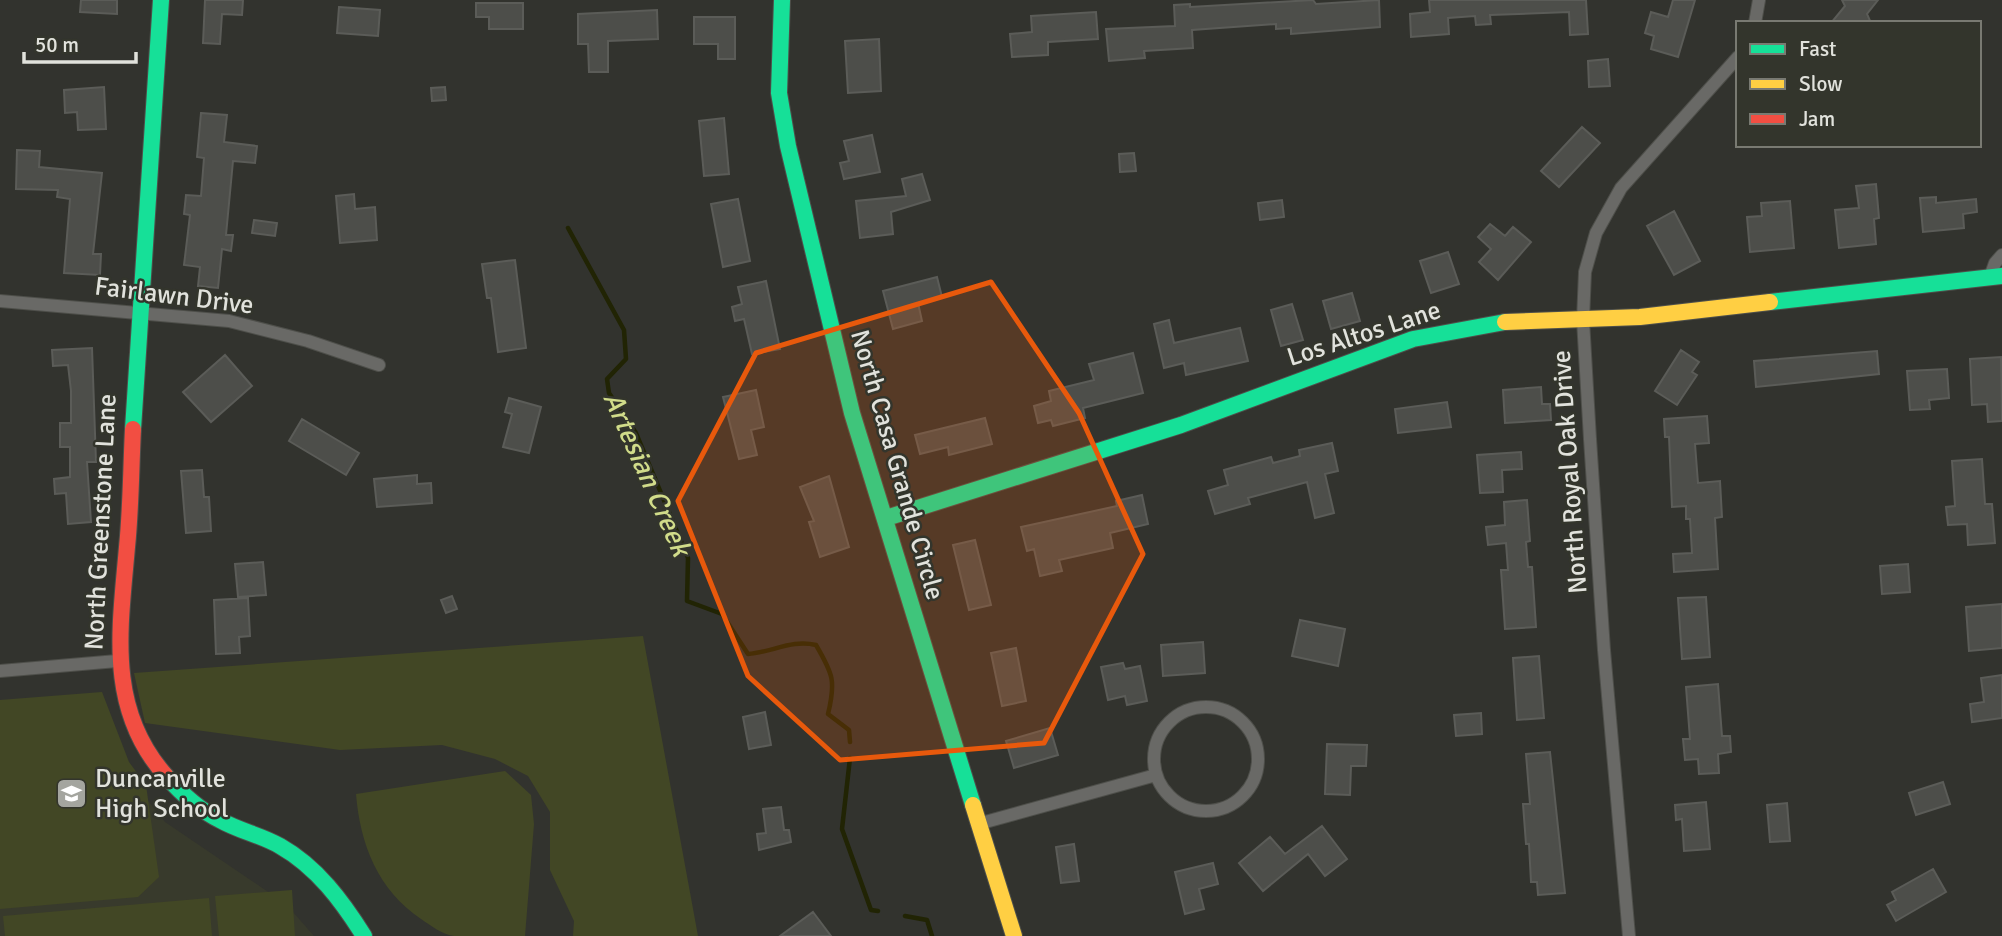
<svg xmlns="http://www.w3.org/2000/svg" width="2002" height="936" viewBox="0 0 2002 936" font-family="Signika,sans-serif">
<rect width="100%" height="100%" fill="#32332e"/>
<path fill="#383a2c" d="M0,709L121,767L165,822L286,904L314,936H0Z"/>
<path fill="#424725" d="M643,636L698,936H573L574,921L550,870V812L528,776L495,759L442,745L340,750L145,723L134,673Z
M102,692L129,762L146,785L159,877L138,897L0,909V700Z
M505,771L531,795L534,824L525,936C502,936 477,936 454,936C443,935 430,925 421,919C378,890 360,844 356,794Z
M292,890L295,936H219L215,896Z
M209,898L212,936H5L3,916Z"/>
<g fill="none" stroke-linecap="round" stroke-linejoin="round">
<path stroke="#212404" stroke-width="4.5" d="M568,228L624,330L626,359L607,379L609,393L636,433L688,558L687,601L722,614L748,654C773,652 792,639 816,645C833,674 836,681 828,714L849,730L850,742
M850,758L842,829L871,910L878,911
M905,916L927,920L932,936"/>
</g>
<path fill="#4d4e4a" stroke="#5b5c58" stroke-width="2" d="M81,0H117V14L80,12Z
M205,0H243L242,15L222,14L220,44L203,43Z
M1313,0L1316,4L1379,0L1380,27L1291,34V28L1276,29V24L1192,30L1193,48L1144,51L1145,58L1109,61L1106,29L1175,26L1174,5L1190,4V7Z
M1429,0H1586L1588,34L1570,35L1569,12L1490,15L1491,24L1476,25L1475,16L1448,18L1449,34L1411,37L1410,14L1430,12Z
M1673,0H1695L1678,57L1651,49L1654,36L1645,33L1651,12L1668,17Z
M1842,0H1878L1867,14L1871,23H1831L1845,6Z
M476,3H523V29H489V17H476Z
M339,7L380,10L378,36L337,33Z
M657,10L658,39L608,41V72H589L588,44H578V14Z
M1096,12L1098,39L1048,42V55L1012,57L1010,34L1032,32L1031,16Z
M694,17H735V59H718V44H694Z
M879,39L881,91L848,93L845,41Z
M1608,59L1610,86L1589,87L1588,61Z
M104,87L106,129L78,130L77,112L65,113L64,90Z
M445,87L446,100L432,101L431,88Z
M201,113L227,115L224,142L257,146L255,163L233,161L226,235H233L231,251L222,249L218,288L198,286L200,267L184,265L190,215L184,214L186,195L201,196L204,158L197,157Z
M724,118L729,174L704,176L699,121Z
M1582,127L1600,143L1559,187L1541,171Z
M872,135L880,172L844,179L840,163L849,161L844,141Z
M17,150L40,151L39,167L102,173L93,254H101L100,275L64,273L70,199L57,197L58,190L16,189Z
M1134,153L1136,171L1120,172L1119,154Z
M922,174L930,200L891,212L893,234L860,238L856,201L906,196L902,179Z
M1876,184L1879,218L1874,219L1876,244L1839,248L1835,210L1859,208L1856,186Z
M354,194L355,209L375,207L377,240L340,243L336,196Z
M1936,197V203L1976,199L1977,212L1963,214L1964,228L1923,232L1920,198Z
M738,199L750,261L723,267L711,204Z
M1282,200L1284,217L1260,220L1258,203Z
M1790,201L1794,248L1750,252L1747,217L1762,216L1761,203Z
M1674,211L1700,261L1674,275L1647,226Z
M254,220L277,223L275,236L252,233Z
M1490,224L1505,236L1513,227L1531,242L1498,280L1479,262L1491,249L1478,237Z
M1448,252L1459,284L1431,293L1420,261Z
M515,260L526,348L498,352L491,298H487L482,264Z
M937,277L942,297L918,303L922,321L893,329L883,291Z
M766,281L780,349L752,354L744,319L735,321L732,307L742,304L738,287Z
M1352,293L1360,321L1331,329L1323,301Z
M1292,304L1303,340L1281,346L1271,310Z
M1169,320L1174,343L1240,328L1248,361L1186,375L1184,363L1164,368L1154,324Z
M92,348L96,462H87L91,522L68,524L66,493L55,494L54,479L70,477V447H60V423H71V391L68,365L53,366L52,350Z
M1681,350L1699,362L1692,372L1697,375L1677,405L1655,391Z
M1877,351L1879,374L1756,387L1754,361Z
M1133,353L1143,393L1083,408L1085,418L1053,426L1051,420L1038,423L1034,406L1051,401L1049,391L1094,380L1089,364Z
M225,355L252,386L211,422L183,392Z
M2001,357L2002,421L1988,422L1987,404L1972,405L1970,359Z
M1947,369L1949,398L1929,400L1930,409L1910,410L1907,371Z
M1541,387L1542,404H1550L1551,420L1505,423L1503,390Z
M756,390L764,427L751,430L757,455L739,459L723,397Z
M509,398L541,407L529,453L503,447L512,414L505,412Z
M1447,402L1451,427L1398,433L1395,409Z
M1707,416L1709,443L1695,444L1698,483L1720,481L1722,517L1715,518L1718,569L1674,572L1673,554L1692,553L1690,519H1686V506L1672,507L1669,437H1665L1664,419Z
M985,418L992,444L949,455L948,447L920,454L915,435Z
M302,419L359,453L346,475L289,441Z
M1332,443L1338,471L1325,474L1334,513L1315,518L1307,482L1248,498L1250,504L1215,514L1208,491L1228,485L1224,470L1271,457L1273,463L1300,456L1299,450Z
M1521,452L1522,469L1502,470L1503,492L1480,493L1477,455Z
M1982,459L1985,504H1992L1995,543L1968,545L1967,524L1948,525L1946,507L1955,506L1952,461Z
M202,470L204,497H209L211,531L186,533L181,471Z
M417,475V484L431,483L432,503L377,507L374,479Z
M829,476L849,547L820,557L809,522L814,521L800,487Z
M1142,495L1148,524L1110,533L1113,548L1059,560L1062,571L1040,576L1034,549L1027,551L1021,527L1117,506L1116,501Z
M1527,500L1530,541L1526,542L1528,567H1532L1536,627L1505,629L1501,570H1508L1506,543L1488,545L1486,527L1505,525L1504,502Z
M975,540L991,605L969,610L953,545Z
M263,562L266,595L238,597L235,564Z
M1908,564L1910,592L1882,594L1880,566Z
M452,596L457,609L446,613L441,600Z
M1706,597L1710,657L1682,659L1678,598Z
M248,598L250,636L239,637L240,653L216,654L214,600Z
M2002,604V648L1969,651L1966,607Z
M1300,620L1345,629L1338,666L1292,656Z
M1203,642L1205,673L1163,676L1161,645Z
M1016,648L1026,701L1002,706L991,653Z
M1539,656L1544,718L1517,720L1513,658Z
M1123,663L1125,669L1140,666L1147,701L1127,705L1125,696L1108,700L1101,667Z
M2002,675V718L1972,722L1970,704L1984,702L1981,678Z
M1718,684L1722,736H1730L1731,752L1718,754L1719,773L1699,774L1698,759L1685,760L1683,739H1690L1686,687Z
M765,712L771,745L749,749L743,717Z
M1481,713L1482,734L1456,736L1454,715Z
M1050,728L1058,755L1014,768L1006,741Z
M1327,744L1367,745L1366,766H1351L1350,795L1325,794Z
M1550,752L1565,893L1538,895L1537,882H1531L1529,844H1526L1523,804H1530L1526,754Z
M1943,782L1950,804L1916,815L1909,793Z
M1706,802L1710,849L1684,851L1682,819L1676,820L1675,805Z
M1787,803L1790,841L1770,842L1767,805Z
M781,807L784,830H789L791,842L759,850L757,834L766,833L763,809Z
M1322,826L1347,859L1325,876L1308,854L1263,891L1239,863L1270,837L1285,854Z
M1074,844L1079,881L1061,883L1056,847Z
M1213,863L1218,884L1199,889L1204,909L1185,914L1175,872Z
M1933,869L1946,892L1896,921L1887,905L1896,900L1892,892Z
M813,912L831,936H780Z"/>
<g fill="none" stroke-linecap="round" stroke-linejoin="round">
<defs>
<path id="street" d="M1755,23L1759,0
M1990,277L1995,263L2002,255
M0,301L229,321L308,341L379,365
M0,671L117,661
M1154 759a52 52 0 1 1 104 0a52 52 0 1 1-104 0Z
M978,824L1156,775
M1629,936L1604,650L1590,439L1583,320L1585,272L1596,233L1621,188L1738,57"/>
<path id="fast" d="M782,0L779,93L788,146L852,413L973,805
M1770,302L2002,276
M133,429L161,0
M886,518L1181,425L1413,339L1505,322
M166,776C181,793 199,810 220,820C239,831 261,835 280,846C317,867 342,901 364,936"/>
<path id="slow" d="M1505,322L1640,317L1770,302
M973,805L1014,936"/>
<path id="jam" d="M133,429C131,468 131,508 127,547C120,629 106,709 166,776"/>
</defs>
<use href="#street" stroke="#4e4f4a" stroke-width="14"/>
<use href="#fast" stroke="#4e4f4a" stroke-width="18"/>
<use href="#slow" stroke="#4e4f4a" stroke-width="18"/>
<use href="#jam" stroke="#4e4f4a" stroke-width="18"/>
<use href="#street" stroke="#696966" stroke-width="12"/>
<use href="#fast" stroke="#16e098" stroke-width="16"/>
<use href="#slow" stroke="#ffcf43" stroke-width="16"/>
<use href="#jam" stroke="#f24e42" stroke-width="16"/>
</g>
<path fill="#e8590c" fill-opacity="0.2" stroke="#e8590c" stroke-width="5" stroke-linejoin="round" d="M991,282L1079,413L1143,554L1044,743L840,760L748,676L678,501L756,353Z"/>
<defs>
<symbol id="school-square" viewBox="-11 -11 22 22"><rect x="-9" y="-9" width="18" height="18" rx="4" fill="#a4a59f" stroke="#33352c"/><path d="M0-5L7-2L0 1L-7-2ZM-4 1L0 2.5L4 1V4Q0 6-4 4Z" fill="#fff"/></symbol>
</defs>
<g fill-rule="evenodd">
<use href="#school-square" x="54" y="776" width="35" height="35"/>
</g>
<g text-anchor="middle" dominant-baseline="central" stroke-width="5" stroke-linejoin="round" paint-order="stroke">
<g font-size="26" fill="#e1e2dc" stroke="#33352c">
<text transform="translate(174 296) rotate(7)">Fairlawn Drive</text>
<text transform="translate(1364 334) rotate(-18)">Los Altos Lane</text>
<text transform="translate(897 465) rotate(74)">North Casa Grande Circle</text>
<text transform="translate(1570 472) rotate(-94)">North Royal Oak Drive</text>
<text transform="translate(101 522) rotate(-87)">North Greenstone Lane</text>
</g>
<g font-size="26" fill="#e1e2dc" stroke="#33352c" text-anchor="start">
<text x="95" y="779">Duncanville<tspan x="95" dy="30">High School</tspan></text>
</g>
<g font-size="28" font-style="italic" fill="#d1dc8a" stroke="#33352c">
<text transform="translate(647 474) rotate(66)">Artesian Creek</text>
</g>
</g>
<rect x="1736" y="21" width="245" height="126" fill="#33352c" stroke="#797a72" stroke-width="2"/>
<rect x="1750" y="44" width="35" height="10" fill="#16e098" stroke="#797a72" stroke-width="2"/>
<text x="1799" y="56" font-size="21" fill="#e1e2dc">Fast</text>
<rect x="1750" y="79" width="35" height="10" fill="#ffcf43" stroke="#797a72" stroke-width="2"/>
<text x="1799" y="91" font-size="21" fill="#e1e2dc">Slow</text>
<rect x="1750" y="114" width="35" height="10" fill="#f24e42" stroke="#797a72" stroke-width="2"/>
<text x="1799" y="126" font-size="21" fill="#e1e2dc">Jam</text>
<path d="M24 52v10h112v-10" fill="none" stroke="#e1e2dc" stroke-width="3.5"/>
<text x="35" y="52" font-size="21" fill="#e1e2dc" stroke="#33352c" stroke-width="5" paint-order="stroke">50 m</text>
</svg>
